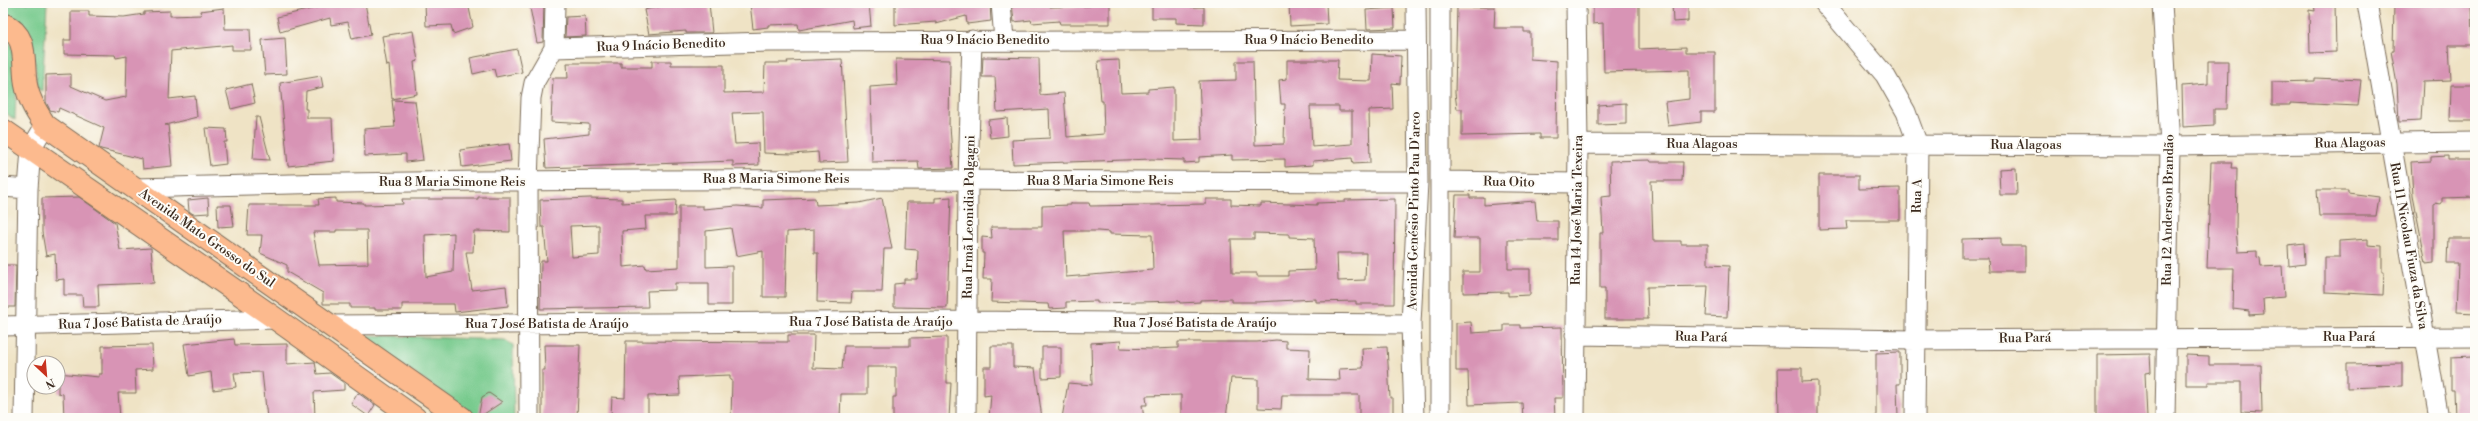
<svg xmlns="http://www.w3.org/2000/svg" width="2478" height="421" viewBox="0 0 2478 421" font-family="'Libre Bodoni',serif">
<rect width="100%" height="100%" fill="#fdfcf7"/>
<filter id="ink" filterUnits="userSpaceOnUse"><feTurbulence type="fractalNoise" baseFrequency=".025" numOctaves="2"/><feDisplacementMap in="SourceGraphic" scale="8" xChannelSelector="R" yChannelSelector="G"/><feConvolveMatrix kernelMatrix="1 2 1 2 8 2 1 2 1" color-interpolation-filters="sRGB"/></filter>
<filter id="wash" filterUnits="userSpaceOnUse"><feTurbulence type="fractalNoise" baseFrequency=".012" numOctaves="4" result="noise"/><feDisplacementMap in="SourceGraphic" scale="16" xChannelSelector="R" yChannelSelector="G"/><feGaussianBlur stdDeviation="0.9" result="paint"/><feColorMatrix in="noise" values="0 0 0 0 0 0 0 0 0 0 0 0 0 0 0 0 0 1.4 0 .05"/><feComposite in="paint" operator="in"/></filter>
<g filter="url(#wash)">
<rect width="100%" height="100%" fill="#efe3c5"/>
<path fill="#77ca8d" stroke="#597a56" d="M3,3H47L42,91L38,89L31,33L3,15Z
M3,36C22,45 15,101 15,120L3,111Z
M364,335L505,340L513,345L514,418H480L362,338Z"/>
<g id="blocks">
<path fill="#d894b5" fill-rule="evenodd" d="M337,3H365L371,35L352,39L348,22L331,25L330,18L280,32L277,17Z
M425,3H468L473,27L453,34L451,25L426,26Z
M529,3H544L543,42L537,43Z
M677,3H709L712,33H686V31L649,34L644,10Z
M750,3H869L871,26L853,28L852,20L799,30L798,24L768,25V27L753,29Z
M895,3H990L991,21L967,24L966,16L936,24V22L895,25Z
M1012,3H1050V7L1090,6V3H1110V24H1060L1059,21L1032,23L1031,20L1014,22Z
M1152,3H1191V7H1204V24L1176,23V18H1152Z
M1289,3H1326L1327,24L1290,26Z
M1593,3H1639V49L1686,47V52H1715V112H1701V122L1668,126L1665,102L1689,99V70L1604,72L1603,23L1593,24Z
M1672,3H1688V21L1673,22Z
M2314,3H2335L2336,52L2310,53L2309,10L2315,11Z
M2394,3H2472L2473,45H2449L2451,80L2423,81L2421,121L2399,122L2397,84L2391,51H2393Z
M1457,7H1495L1494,28H1524V32H1530V59L1557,61L1556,138H1540V134L1462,136V109H1457L1455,93Z
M224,8L225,29H250L251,50H232V45L171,51L169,99L195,96L197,117L165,125H168L172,166L143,169L142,159L101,149L99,148L104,128L59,108L58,112L50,110L46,102V75L71,74V86L105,101L126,97L127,56L116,58L115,55L64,54V40H71V11H89V16L124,17L144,14V12L170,11V16L201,15L200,11Z
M1394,8L1395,28L1367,29L1366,10Z
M585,16L586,36L565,37L566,17Z
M413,31L418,61L414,62L417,94L392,99L389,65L387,66L382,36Z
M285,38L287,74L265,75L262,40Z
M517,49L522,72L496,77L494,69L473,74L470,58Z
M1372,54L1401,56L1400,84L1392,83L1393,109L1369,110L1370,163L1353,164L1352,158L1313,161V165L1285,167V159L1232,160V155L1199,157V162L1184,163V160L1152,159L1013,164L1012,140L1050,138L1049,109L997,112L995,77H982L983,57L1039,58L1040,95L1064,93L1067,137L1104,134L1103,101H1101L1098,61L1119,60L1121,93L1148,92V89L1174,87V141L1202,140L1199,81L1236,80V61H1253L1255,145L1284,144L1285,104H1281L1279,80L1287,79V60H1338L1337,80L1371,81ZM1310,106H1339V111H1352V144L1312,147Z
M842,59L848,162L819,163L818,152L792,154L764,153L763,112L732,113L735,144L758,143L759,165L733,166V161L546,168L544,139L589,134V124L551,122L553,78H568L567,63H621V67H652V61H671V65H724V93L764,92L765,63H788L787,61Z
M896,59L950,60L949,126H950L953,168L919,169L918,161L872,162L870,87L897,85Z
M2208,61H2228L2227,109H2214V125L2183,127L2182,86L2208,84Z
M321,76L323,87L306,91L305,109H307V118H332L334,161L288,166L280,83Z
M2315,78L2361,80L2358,106L2290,103V105H2272V82L2315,81Z
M251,84L255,103L231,109L226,90Z
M2451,85H2475V121H2450Z
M392,100L415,101L423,160L406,162V154L365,156L364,129L395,127Z
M1626,103V124L1598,125V105Z
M256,117H259L270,160L253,159Z
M1007,118L1008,136L990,138L988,120Z
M205,128L226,129L227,142H224L226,164L210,166Z
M509,144L511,161L462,167L460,150Z
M2448,156V160H2475V197L2442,198V204L2434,203V262L2426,263L2413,196L2411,162L2431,161V157Z
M1650,160L1651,162H1683L1682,181H1651L1653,241H1681V244H1708V265L1729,266L1727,317L1706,316L1708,286L1647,287L1648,319H1605V288H1600V233H1603L1601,197L1611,196L1610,161Z
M2211,162H2232L2231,168H2237L2236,228L2238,252L2257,251V257L2260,258L2261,267L2282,266L2284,297L2263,299L2264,314L2249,315V311L2233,309L2234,268H2207Z
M2016,168L2017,195H2000L1999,169Z
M1819,175H1859V189L1900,188V220H1846L1847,229L1819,230Z
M2317,190H2348V193L2379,197L2376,216H2319Z
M1456,195H1470V198H1484V205L1535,201L1537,221H1558V240H1508V269H1530V295L1508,296V292L1463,293V272H1480V238H1454Z
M79,197L115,223L120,250L151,248L154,283L98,285L99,307H83L82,295H64V279L56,280L55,254L46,256L42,232V198Z
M478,197H510V232L474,231L473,252H466L472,290L506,286L508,306L455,312L454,304H402V310H375V308H350V304H323V293L287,272V265L260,253L262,235H247L249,205H319L318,199L336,198V202L364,203V205L403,204L402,199H478ZM336,230H367L368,264L319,265L313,232H336ZM454,233L453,272L426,277L425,235Z
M951,197L947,308L894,307V284L904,283V279H917L918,250L905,249L907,202H935V198Z
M208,198L209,213L193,214L189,211L188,200Z
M590,198L622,199V203L676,200L675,216H645L646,229L622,231L623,267L645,265L646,269L679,267V206H703V209L737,206L763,208V200L815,198L816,205L859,203L882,198L892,249H884L882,292H852L851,303L817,302L818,253H814V230L787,232L785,297H763V251L736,256L731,228L706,231V267L732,266V305H709V283H675V290L647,291L648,307L540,309L541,261H547L544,227H541L540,200ZM599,225V255L572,257L570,226Z
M1206,199H1231V205L1261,206V203L1317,205V203L1345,202V200L1395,199L1394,304H1356V301L1316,302V299L1257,302H1232V299L1200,300V302L1180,303L1179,301L1097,303V301L1066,302V308L1049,309L1048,304L991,302L992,279H983L984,253H982V237L992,238L991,227H1042V206L1071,205V203H1089L1090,206L1206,204ZM1064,231H1098L1110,232V234L1152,235L1153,270L1066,277ZM1254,233L1289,234V237L1314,238L1315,270L1288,271V276H1257V273H1232L1231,239H1254ZM1337,253H1366L1365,280L1338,281Z
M217,205H231L234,226L218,227Z
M2001,238V246H2025V271H1989L1988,258H1962V239Z
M2448,238H2475V313L2456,312L2458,263H2447Z
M2368,239V245L2382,246V273H2384L2383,295L2325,292V257H2340V241Z
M2304,243L2305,264L2289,266L2288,245Z
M3,265H16L15,307H3Z
M1471,322L1472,333L1504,331V325H1520V328L1562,327L1563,398H1554L1555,418H1523L1522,403L1469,405L1468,371H1456V323Z
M788,335H814L813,368L842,369L844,346H910V338L947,337V383H951L949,418H893V397H896V367H867V394H841L840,418H731L732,380H730V375L679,377L680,395L648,396V418L611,415L612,397L625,398L626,341L788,342Z
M234,339L235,345L287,344V364L315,362L317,374L330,373L344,383V390L314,392L315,418H267L262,372L234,373L236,387L213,390L211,372L189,376L184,344Z
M1276,340L1286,341V348L1310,349L1309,379L1340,380L1339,369L1363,368L1362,348L1387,347L1390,398H1393V417H1359V395H1282L1281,409L1258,408V379L1231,378L1226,418H1181V395L1146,396L1147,405H1142L1144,418H1062L1068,383L1092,385L1091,343L1121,341L1120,348L1153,349L1178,348V342H1257Z
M152,345L153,369L135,370L136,393H118L120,418H64L63,394L58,393V373L99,377V374H102V346Z
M544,345H580L577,418H542V370H545Z
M991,346H1013V367L1035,368L1042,418H989L991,395L984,396V367H991Z
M1042,347H1061V377L1042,378Z
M1900,352V384H1897L1898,418H1876V353Z
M2150,354L2151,372L2145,373L2147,418H2097V355Z
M2186,355L2209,356V365H2261L2262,413L2241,412V382H2208V385H2186Z
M2472,356L2473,418H2455L2454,390H2451V357Z
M2402,363V386L2347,388V364Z
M1778,368H1802V382L1818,381V418H1779Z
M358,393L375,405L368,416L351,404Z
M489,393L502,402L478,418L482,397Z"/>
</g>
</g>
<g filter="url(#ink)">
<use href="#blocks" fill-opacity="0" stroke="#7a6b58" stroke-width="1"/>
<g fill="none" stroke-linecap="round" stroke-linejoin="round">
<defs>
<path id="minor" d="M1001,3L1004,40
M1824,3L1885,75L1906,112L1918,145L1915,418
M2162,3L2170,146L2165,418
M2367,3L2439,418
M554,48L769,42L1416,40
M1578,144L2170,146L2475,142
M1441,181L1577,183
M3,187L28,189
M135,188C563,175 990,181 1418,182
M331,325L967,321L1411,324
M3,326L276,319
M1575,335L1915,340L2475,337
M24,418L28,189L31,149L45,125
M529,418L528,182L531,98L534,83L554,48L555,3
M966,418L968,181L972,40
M1414,418L1411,324L1418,182L1416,3
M1440,418V3
M1575,418L1578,144L1576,3"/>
<path id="major" d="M3,24C27,35 23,56 25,77C26,95 35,110 45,125L462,418
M3,130L276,319L415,418"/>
</defs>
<use href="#minor" stroke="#7a6b58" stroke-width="21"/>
<use href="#major" stroke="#7a6b58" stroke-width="24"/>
<use href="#minor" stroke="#fff" stroke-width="19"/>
<use href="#major" stroke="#fcba8e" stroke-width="22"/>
</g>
</g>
<g text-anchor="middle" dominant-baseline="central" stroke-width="4" stroke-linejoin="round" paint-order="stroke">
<g font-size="13" fill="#3b2a1e" stroke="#fdfcf7">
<text x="985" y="40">Rua 9 Inácio Benedito</text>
<text x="1309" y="40">Rua 9 Inácio Benedito</text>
<text transform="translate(661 45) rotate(-2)">Rua 9 Inácio Benedito</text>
<text transform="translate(2350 143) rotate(-1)">Rua Alagoas</text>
<text x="1702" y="144">Rua Alagoas</text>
<text x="2026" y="145">Rua Alagoas</text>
<text x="776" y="179">Rua 8 Maria Simone Reis</text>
<text x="1100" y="181">Rua 8 Maria Simone Reis</text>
<text x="452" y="182">Rua 8 Maria Simone Reis</text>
<text transform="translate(1509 182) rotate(1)">Rua Oito</text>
<text transform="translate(1917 196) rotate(-89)">Rua A</text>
<text transform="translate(1577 210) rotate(-89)">Rua 14 José Maria Texeira</text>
<text transform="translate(2168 210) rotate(-89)">Rua 12 Anderson Brandão</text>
<text transform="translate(1414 211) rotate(-89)">Avenida Genésio Pinto Pau D'arco</text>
<text transform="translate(969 217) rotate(-89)">Rua Irmã Leonidia Polgagni</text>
<text transform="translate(207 238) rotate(35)">Avenida Mato Grosso do Sul</text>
<text transform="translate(2409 246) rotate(80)">Rua 11 Nicolau Fiuza da Silva</text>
<text transform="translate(140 322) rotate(-2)">Rua 7 José Batista de Araújo</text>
<text x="871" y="322">Rua 7 José Batista de Araújo</text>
<text x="1195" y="323">Rua 7 José Batista de Araújo</text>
<text x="547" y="324">Rua 7 José Batista de Araújo</text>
<text transform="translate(1701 337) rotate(1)">Rua Pará</text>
<text x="2349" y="337">Rua Pará</text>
<text transform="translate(2025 338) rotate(-1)">Rua Pará</text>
</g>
</g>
<rect width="2478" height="421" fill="none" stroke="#fdfcf7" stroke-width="16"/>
<g transform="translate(46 375) rotate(154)"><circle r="19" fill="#fdfcf7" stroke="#afa8a0"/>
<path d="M0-3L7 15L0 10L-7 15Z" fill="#c8321e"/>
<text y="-6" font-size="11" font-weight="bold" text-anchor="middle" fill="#3b2a1e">N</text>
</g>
</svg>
